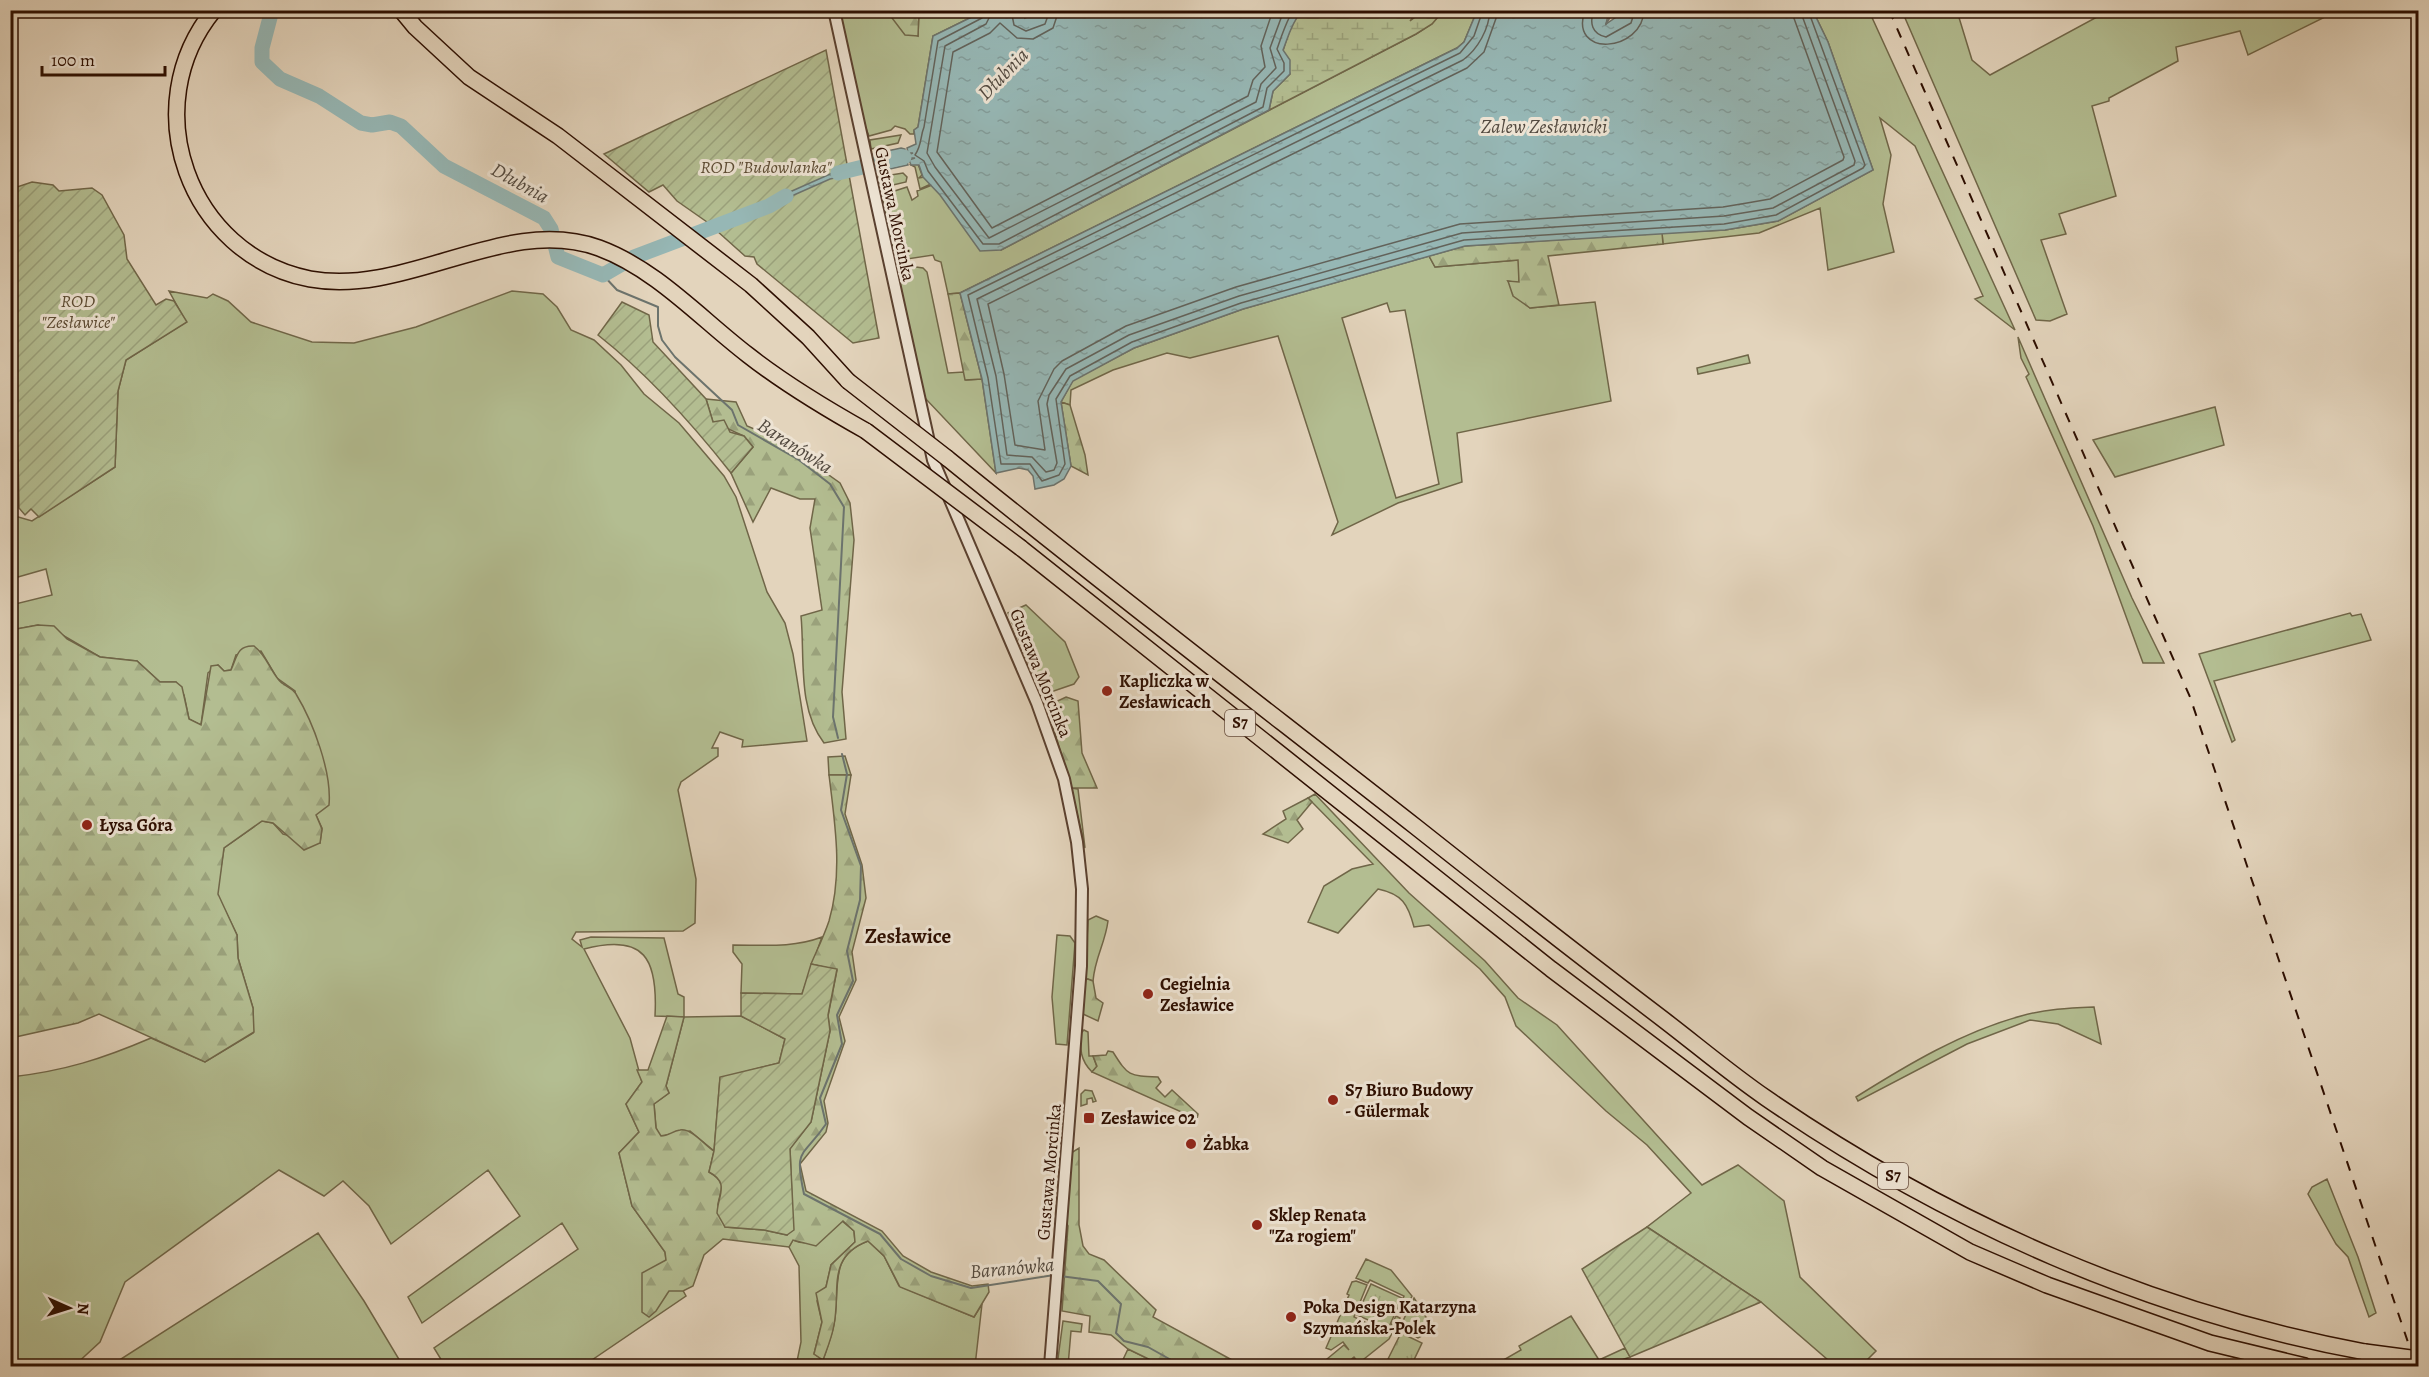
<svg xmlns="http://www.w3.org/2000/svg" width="2429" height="1377" viewBox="0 0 2429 1377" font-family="Alegreya,serif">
<defs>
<pattern id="forest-firs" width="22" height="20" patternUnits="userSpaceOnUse" patternTransform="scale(1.5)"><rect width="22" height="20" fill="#b3bd91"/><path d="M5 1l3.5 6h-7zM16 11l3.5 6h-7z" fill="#9aa17b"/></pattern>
<pattern id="wetland-marsh" width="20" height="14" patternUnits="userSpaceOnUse" patternTransform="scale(1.5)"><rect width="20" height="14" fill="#b3bd91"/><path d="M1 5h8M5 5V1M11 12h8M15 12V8" fill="none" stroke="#9aa17b"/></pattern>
<pattern id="park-tufts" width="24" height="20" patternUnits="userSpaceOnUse" patternTransform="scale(1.5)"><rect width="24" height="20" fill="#b3bd91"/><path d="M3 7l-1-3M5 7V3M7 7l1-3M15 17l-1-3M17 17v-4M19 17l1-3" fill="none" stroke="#9aa17b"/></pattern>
<pattern id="garden-furrows" width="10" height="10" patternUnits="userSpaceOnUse" patternTransform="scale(1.5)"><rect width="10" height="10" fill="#b3bd91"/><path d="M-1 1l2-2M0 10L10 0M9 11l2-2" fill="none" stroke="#9aa17b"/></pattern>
<pattern id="water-ripples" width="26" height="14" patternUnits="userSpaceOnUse" patternTransform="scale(1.5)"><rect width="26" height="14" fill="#96b7b5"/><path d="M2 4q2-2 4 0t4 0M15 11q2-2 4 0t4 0" fill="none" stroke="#829c9a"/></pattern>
</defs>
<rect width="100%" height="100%" fill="#e3d4bc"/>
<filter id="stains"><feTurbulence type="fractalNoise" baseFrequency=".00333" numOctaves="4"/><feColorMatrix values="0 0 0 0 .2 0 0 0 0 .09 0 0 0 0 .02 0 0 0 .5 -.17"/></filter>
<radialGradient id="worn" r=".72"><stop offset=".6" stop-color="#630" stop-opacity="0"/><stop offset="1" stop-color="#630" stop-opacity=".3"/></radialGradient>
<path fill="#b3bd91" stroke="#706648" stroke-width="1.5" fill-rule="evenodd" d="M838,11H891C894,24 906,30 918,36L919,11H984L933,36L918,127L914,130V134H910L905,129L895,126L891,130L869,136L860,113Z
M1443,11H1477L1464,42L1457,48L960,293L948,294L941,262L935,260L933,255L894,261L882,195L907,187L912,200L918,196L917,191L932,185L1001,250L1416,34L1432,24Z
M1813,11H1869L2015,330L1975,299L1983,296L1915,146L1880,118L1891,155L1883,204L1894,252L1828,270L1820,208L1759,233L1663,244L1662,233L1725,230L1778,221L1873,170L1828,42Z
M1902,11H1957L1972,60L1990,75L2108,11H2337L2248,55L2240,31L2176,47L2178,61L2109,98V101L2092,106L2116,196L2059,214L2066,234L2041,240L2067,314L2050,321L2036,320Z
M901,135L898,143L871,149L870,140Z
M918,164L922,175L919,178L925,177L931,184L920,189L915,167L911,165Z
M903,173L907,177L906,182L880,188L879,177Z
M1429,256L1435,267L1519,260V283L1508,281L1530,308L1595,302L1611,401L1457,433L1462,482L1398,503L1332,535L1338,522L1278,336L1190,358L1167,353L1113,370L1071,390L1070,405L1061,402L1073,380L1134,348L1243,309ZM1387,303L1390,312L1405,310L1439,484L1396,498L1342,318Z
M916,267L923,268L927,272L948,373L964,372L966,380L982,379L996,473L924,397L896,274Z
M169,291L207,298L213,294L228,301L251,322L312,342L354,343L416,327L512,291L543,294L557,307L571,330L594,340L621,365L644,394L679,423L724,476L736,497L767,592L785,623L793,654L807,741L742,747L743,740L720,732L712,748H718V756L681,782L678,790L696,879L695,923L683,931L576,932L572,939L582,947L580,940L591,937L664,938L678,994L684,997V1017L741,1016L785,1039L779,1063L720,1078L714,1151L690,1131L660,1136L656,1128L654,1104L669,1093L666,1086L684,1017L655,1016C658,959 645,933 584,949L630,1038L642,1082L626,1104L639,1132L619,1153L632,1206L665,1252L666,1260L686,1296L583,1366H445L434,1348L578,1249L562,1223L422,1323L408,1297L520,1216L488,1170L391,1244L369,1206L343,1181L324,1196L279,1170L125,1282L100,1342L74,1366H11V1077C64,1071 102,1059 151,1038L205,1062L253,1033V1008L238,958L237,935L217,894L224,848L262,821L273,823L283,834L320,843L322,828L316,815L295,691L277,678L261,651L236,655L231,670L224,671L218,665L208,673L201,725L189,719L184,695L176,682H160L137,661L100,657L59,633L38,625L11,630V605L52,595L46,569L11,579V518L15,516L32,521L115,467L118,391L126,360L186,322Z
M2018,337L2132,598L2164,663H2143L2093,526L2026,377L2029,374L2021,358Z
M1748,355L1750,363L1698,374L1697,368Z
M2215,407L2224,445L2115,477L2093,440Z
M1026,605L1065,642L1079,677L1074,684L1048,693L1039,688L1008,613Z
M2350,613L2352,616L2361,614L2371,640L2214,681L2235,740L2232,742L2199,654Z
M845,756L851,775H829L828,757Z
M1071,788L1078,789L1085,848Z
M1315,794L1409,893L1485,961L1518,998L1557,1025L1702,1185L1738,1165L1784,1201L1800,1277L1876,1351L1868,1359L1875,1366H1835L1761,1302L1647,1227L1691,1193L1647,1145L1606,1111L1516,1026L1505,997L1480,969L1429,925L1414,927C1408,904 1402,894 1378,889L1338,933L1308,922L1324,886L1352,869L1373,864L1308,798Z
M1096,916L1108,921C1105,944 1095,957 1093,981L1085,978L1088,920Z
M1057,935L1070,936L1075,943L1067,1045L1056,1044L1052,997Z
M822,937L802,994L741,993L742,964L733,952V945C764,945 793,948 822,937Z
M2094,1007L2101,1044L2058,1024L2030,1020L1967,1044L1858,1101L1856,1097C1907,1065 1962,1032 2021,1016C2045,1009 2070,1008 2094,1007Z
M1084,1030L1088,1032L1089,1056H1093L1097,1067L1092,1072C1080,1060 1080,1049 1081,1033Z
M1085,1090L1092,1091L1096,1101L1093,1102L1092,1098L1087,1099V1104L1081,1106V1094Z
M2327,1179L2358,1257L2376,1313L2369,1317L2348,1257L2336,1244L2308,1194L2312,1187Z
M842,1221L854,1231L855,1242L831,1265L826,1287L817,1301L822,1322L814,1354L823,1360C827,1348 832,1336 834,1324C841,1289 827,1256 868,1241L884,1256L899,1286L974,1317L982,1304L975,1366H796L801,1342L799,1266L789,1247L793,1240C812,1249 829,1234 842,1221Z
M318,1233L364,1301L403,1366H110Z
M1366,1259L1391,1270L1412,1296L1403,1315L1397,1313L1404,1296L1370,1280L1368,1283L1356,1278Z
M1356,1281L1367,1285L1354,1317L1387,1333L1396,1316L1400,1318L1389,1339L1359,1363L1354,1357L1343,1366H1323L1321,1364L1344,1345L1349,1350L1343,1342L1331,1350L1326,1348L1349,1295L1347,1294L1352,1282Z
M1414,1298L1434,1330L1418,1338L1400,1327Z
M1571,1316L1599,1360L1625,1348L1630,1357L1605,1366H1493L1521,1350L1519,1346Z
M1063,1321L1082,1324L1081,1332L1071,1331L1068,1366H1057Z
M1128,1349L1155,1362L1153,1366H1120Z"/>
<path fill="url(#forest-firs)" stroke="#706648" stroke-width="1.5" d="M891,11H919L918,36L905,35L892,18Z
M1662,233L1663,244L1548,256L1559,305L1530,308L1513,296L1508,281L1519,282L1518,260L1435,267L1429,256L1465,246Z
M960,293L982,379L965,380L948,294Z
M706,399L736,402L747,426L778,439L840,483L850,503L854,540L842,692L846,739L824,743C797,708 805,657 801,616L822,610L810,528L815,499H800L771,488L753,522L731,473L753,447L744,436L713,422Z
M1061,402L1070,405L1085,455L1088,475L1071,466Z
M38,625L54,626L67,639L100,657L137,661L160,682H176L182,687L189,719L201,725L211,666L218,665L224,671L231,670C237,657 237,645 254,646C266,655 269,668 278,679C283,686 292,687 296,694C313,722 332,772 329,805L316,815L322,829L320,843L304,850L273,823L262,821L224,848L218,894L237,935L238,958L253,1008L254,1032L205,1062L99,1014L78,1023L11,1038V630Z
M1066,697L1078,701L1082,753L1097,788H1071L1047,706Z
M829,775H851L845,814L862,865L866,898L852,952L856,980L839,1017L845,1041L824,1101L828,1123L826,1132L800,1164L806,1191L882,1231L903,1256L931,1272L972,1286L988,1284L989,1292L974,1317L900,1287L884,1256L868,1241C826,1257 841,1290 834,1325C832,1337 827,1349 823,1360L814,1354L822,1322L816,1293L826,1287L831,1265L855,1242L854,1231L843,1221L816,1246L793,1240L789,1247L723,1239L704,1255L693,1286L683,1291H669L656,1311L649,1317L642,1312V1273L666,1260L665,1252L632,1206L619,1153L639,1132L626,1104L642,1082L637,1070H648L667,1016L684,1017L666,1086L669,1093L654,1104L656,1128L661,1136C669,1136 672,1131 680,1130C692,1128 704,1145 714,1151L709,1172C728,1183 721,1187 718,1204C717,1210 723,1220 725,1227L764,1230L787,1235L792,1200L790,1148L811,1122L830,1031L828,1016L837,970L811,964C817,950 824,936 829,921C843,873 835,824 829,775Z
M1308,798L1312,802L1297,820L1303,829L1288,843L1263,834L1286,819L1283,811Z
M1085,978L1093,981L1096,998L1103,1003L1098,1021L1083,1014Z
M1108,1051L1113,1052C1128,1076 1129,1076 1158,1077L1161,1082L1156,1088L1165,1097L1172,1090L1198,1114L1197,1119L1092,1072L1097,1066L1093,1056L1106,1055Z
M1079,1148V1225L1083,1246L1089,1254L1104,1260L1156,1310L1153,1317L1243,1366H1153L1155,1362L1128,1349L1111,1335L1089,1332L1090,1316L1062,1311L1068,1226L1065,1220L1071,1153Z"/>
<path fill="url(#wetland-marsh)" stroke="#706648" stroke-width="1.5" d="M1298,11H1418L1410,21L1423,11H1443L1432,24L1416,34L1269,110L1273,91L1290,74L1283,51C1287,38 1292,21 1301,12Z"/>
<path fill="url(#park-tufts)" stroke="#706648" stroke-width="1.5" d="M1371,1284L1402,1298L1388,1329L1357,1315Z
M1401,1333L1422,1343L1411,1366L1388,1359Z"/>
<path fill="url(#garden-furrows)" stroke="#706648" stroke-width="1.5" d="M826,50L879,338L853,343L757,264L754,257L745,256L707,222L677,201L663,185L649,192L604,154Z
M32,182L53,185L59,191L92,188L102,195L124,235L127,259L156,305L166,299L174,301L187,322L126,360L118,391L115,467L39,517L31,509L25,515L19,508L18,454L10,394L11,189Z
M622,302L649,315L653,342L706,399L713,422L724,420L730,432L744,436L753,447L731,473C694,426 645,372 598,335Z
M811,964L837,969L828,1015L830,1031L811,1122L790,1149L794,1230L787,1235L764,1230L725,1227L717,1213C718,1195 730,1183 709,1172L714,1151L720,1077L779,1063L785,1039L741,1016V993L802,994Z
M1647,1227L1761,1302L1630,1357L1582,1269Z"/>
<path fill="url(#water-ripples)" stroke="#6c736d" stroke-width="1.5" d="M1042,11L1298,10L1301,12C1292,22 1288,37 1283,50L1290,60V74L1273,91L1269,110L1001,250L980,251L940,195L923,177L919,165H911L909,160L915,158H907V155L913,153H908L907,148L916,144L914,130L918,127L933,36L984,11H1026L1025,18Z
M1477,11H1609L1606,24L1625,11H1813L1828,42L1873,170L1778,221L1725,230L1465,246L1243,309L1134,348L1073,381L1061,402L1071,466L1064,479L1054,485L1035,489L1033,476L1028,470L1019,468L996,473L982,379L960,293L1457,48L1464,42Z
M901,148L905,149L904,159L877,166L907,161L908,165L876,172L873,154Z
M857,162L859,173L830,179L769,206L783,195Z"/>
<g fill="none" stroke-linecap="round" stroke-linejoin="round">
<path stroke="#62625a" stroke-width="1.5" d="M985,10L982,18L938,41L924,127C920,137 922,145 915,155L924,161L928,171L983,244H999L1263,107L1267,88L1284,71V63L1277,49C1281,38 1287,18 1294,10
M993,10L986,24L945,46L927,153L935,167L989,238L1256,102L1261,84L1276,68L1270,48L1284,10
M1011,10L1014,25L1026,31L1045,24L1050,10
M1059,10L1053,28L1033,39L1017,38L1000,23L990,33L953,52L937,152L992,228L1248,96L1253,80L1265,67L1261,46L1273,10
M1483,10L1474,36L1460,53L968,295L988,378L1001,464H1030L1042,481L1059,475L1065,464L1056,399L1070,376L1132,342L1241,303L1464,240L1724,224L1776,215L1863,168L1865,165L1808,10
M1490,10C1489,29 1478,49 1463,60L977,299L996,376L1007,455L1032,457L1046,472L1054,470L1057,463L1047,404L1049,395L1066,369L1129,335L1239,296L1462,233L1724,216L1773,208L1854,165L1855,161L1800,10
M1499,10L1484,52L1467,68L988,304L1004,374L1015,445L1045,450L1038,401L1054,369L1062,361L1126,326L1236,287L1460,224L1723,207L1747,203L1770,199L1843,160L1844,157L1791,10
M1585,10C1568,59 1643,52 1644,10
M1594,10C1589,23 1592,34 1606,37L1631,23L1635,10"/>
<path stroke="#6c736d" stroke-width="2" d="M1606,24L1614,10
M603,275L617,290L658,307V326L662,340L675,357L732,410L738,425L799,460L830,484L844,507L833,717L838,738
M842,754L847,774L841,810L861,866L860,900L847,951L853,981L837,1015L842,1044L820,1098L826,1124C802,1159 794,1147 804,1194L880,1234L901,1259L931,1276L971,1288L1054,1275
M1060,1276L1098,1281L1121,1304L1116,1333L1124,1341L1148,1347L1173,1361H1223L1230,1366"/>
<path stroke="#96b7b5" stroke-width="15" d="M272,10L262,48V62L280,79L319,96L361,123L372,125L390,122L401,126L444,166L544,218L551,229L558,257L603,275L634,257L769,206L786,196
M838,173L904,157"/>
<defs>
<path id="tertiary" d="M834,10L933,460L1037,703L1064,779L1077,842L1082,889L1081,966L1050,1366"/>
<path id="motorway" d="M214,10C135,106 188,255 310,279C408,297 505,214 599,248C656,269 701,319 748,355C785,384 825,408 866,431
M401,10L415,27L469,77L558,136L751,285L808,337L848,381
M947,458C1101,583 1259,704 1416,827C1498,892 1581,957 1664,1020C1698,1046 1731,1074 1766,1098C1946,1222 2150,1312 2365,1352
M1021,548L1551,969L1748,1117L1822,1168L1970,1252L2047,1285L2210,1343L2305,1366"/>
</defs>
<use href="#tertiary" stroke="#5a402f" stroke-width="14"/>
<use href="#motorway" stroke="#2d0e00" stroke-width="18"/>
<use href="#tertiary" stroke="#ede3d3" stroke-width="10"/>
<use href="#motorway" stroke="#e3d4bc" stroke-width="15"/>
<path stroke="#2d0e00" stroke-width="2" stroke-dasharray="10 10" stroke-linecap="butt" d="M1889,10L2190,697L2416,1366
M10,14L17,10"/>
<defs>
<path id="motorway-bridge" d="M848,381L947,458
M866,431L1021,548
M2365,1352L2418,1359"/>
</defs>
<use href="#motorway-bridge" stroke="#2d0e00" stroke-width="18" stroke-linecap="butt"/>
<use href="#motorway-bridge" stroke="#e3d4bc" stroke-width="15"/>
</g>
<g fill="#8f2418" stroke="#ede3d3" stroke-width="2">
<circle cx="1107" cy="691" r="6"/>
<circle cx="87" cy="825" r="6"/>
<circle cx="1148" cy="994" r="6"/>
<circle cx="1333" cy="1100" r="6"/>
<rect x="1083" y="1112" width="12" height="12" rx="3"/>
<circle cx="1191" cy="1144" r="6"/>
<circle cx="1257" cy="1225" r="6"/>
<circle cx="1291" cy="1317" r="6"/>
</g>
<g text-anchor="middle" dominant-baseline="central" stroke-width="6" stroke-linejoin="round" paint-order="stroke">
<g fill="#ede3d3" stroke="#674e3f" stroke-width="1.5">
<rect x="1225" y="710" width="30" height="26" rx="4.5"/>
<rect x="1878" y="1163" width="30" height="26" rx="4.5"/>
</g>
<g font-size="16" font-weight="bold" fill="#2d0e00">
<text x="1240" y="723">S7</text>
<text x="1893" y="1176">S7</text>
</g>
<g font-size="18" font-style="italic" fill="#5c4b33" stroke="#ede3d3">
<text x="766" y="167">ROD "Budowlanka"</text>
<text x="78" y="301">ROD<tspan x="78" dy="21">"Zesławice"</tspan></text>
</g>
<g font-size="18" fill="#2d0e00" stroke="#ede3d3">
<text transform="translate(895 214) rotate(78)">Gustawa Morcinka</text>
<text transform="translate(1041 673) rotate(68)">Gustawa Morcinka</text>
<text transform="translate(1049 1172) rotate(-85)">Gustawa Morcinka</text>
</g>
<g font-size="18" font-weight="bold" fill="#2d0e00" stroke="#ede3d3" text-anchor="start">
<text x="1119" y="681">Kapliczka w<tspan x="1119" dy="21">Zesławicach</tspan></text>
<text x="99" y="825">Łysa Góra</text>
<text x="1160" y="984">Cegielnia<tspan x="1160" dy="21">Zesławice</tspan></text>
<text x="1345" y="1090">S7 Biuro Budowy<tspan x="1345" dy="21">- Gülermak</tspan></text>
<text x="1101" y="1118">Zesławice 02</text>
<text x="1203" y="1144">Żabka</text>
<text x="1269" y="1215">Sklep Renata<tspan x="1269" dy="21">"Za rogiem"</tspan></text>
<text x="1303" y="1307">Poka Design Katarzyna<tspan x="1303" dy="21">Szymańska-Polek</tspan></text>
</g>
<g font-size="20" font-style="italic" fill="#52493f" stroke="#ede3d3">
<text transform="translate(1003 74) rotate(-46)">Dłubnia</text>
<text x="1544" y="126">Zalew Zesławicki</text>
<text transform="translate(520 183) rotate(29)">Dłubnia</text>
<text transform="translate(795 446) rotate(33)">Baranówka</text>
<text transform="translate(1012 1268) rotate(-5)">Baranówka</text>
</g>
<g font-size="21" font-weight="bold" fill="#2d0e00" stroke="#ede3d3">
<text x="908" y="936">Zesławice</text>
</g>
</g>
<rect width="2429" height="1377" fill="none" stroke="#e3d4bc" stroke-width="36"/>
<rect x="12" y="12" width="2405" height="1353" fill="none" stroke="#2d0e00" stroke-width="3"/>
<rect x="18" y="18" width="2393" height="1341" fill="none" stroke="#2d0e00" stroke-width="1.5"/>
<g transform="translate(69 1308) rotate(93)" stroke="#ede3d3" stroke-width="4.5" paint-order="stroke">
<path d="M0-4.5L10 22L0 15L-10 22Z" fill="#2d0e00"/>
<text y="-9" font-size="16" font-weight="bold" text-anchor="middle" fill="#2d0e00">N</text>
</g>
<path d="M42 66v9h123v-9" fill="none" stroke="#2d0e00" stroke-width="3"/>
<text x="51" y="66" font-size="18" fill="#2d0e00" stroke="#ede3d3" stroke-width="4.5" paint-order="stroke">100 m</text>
<rect width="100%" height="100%" filter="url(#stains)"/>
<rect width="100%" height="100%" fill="url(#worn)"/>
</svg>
